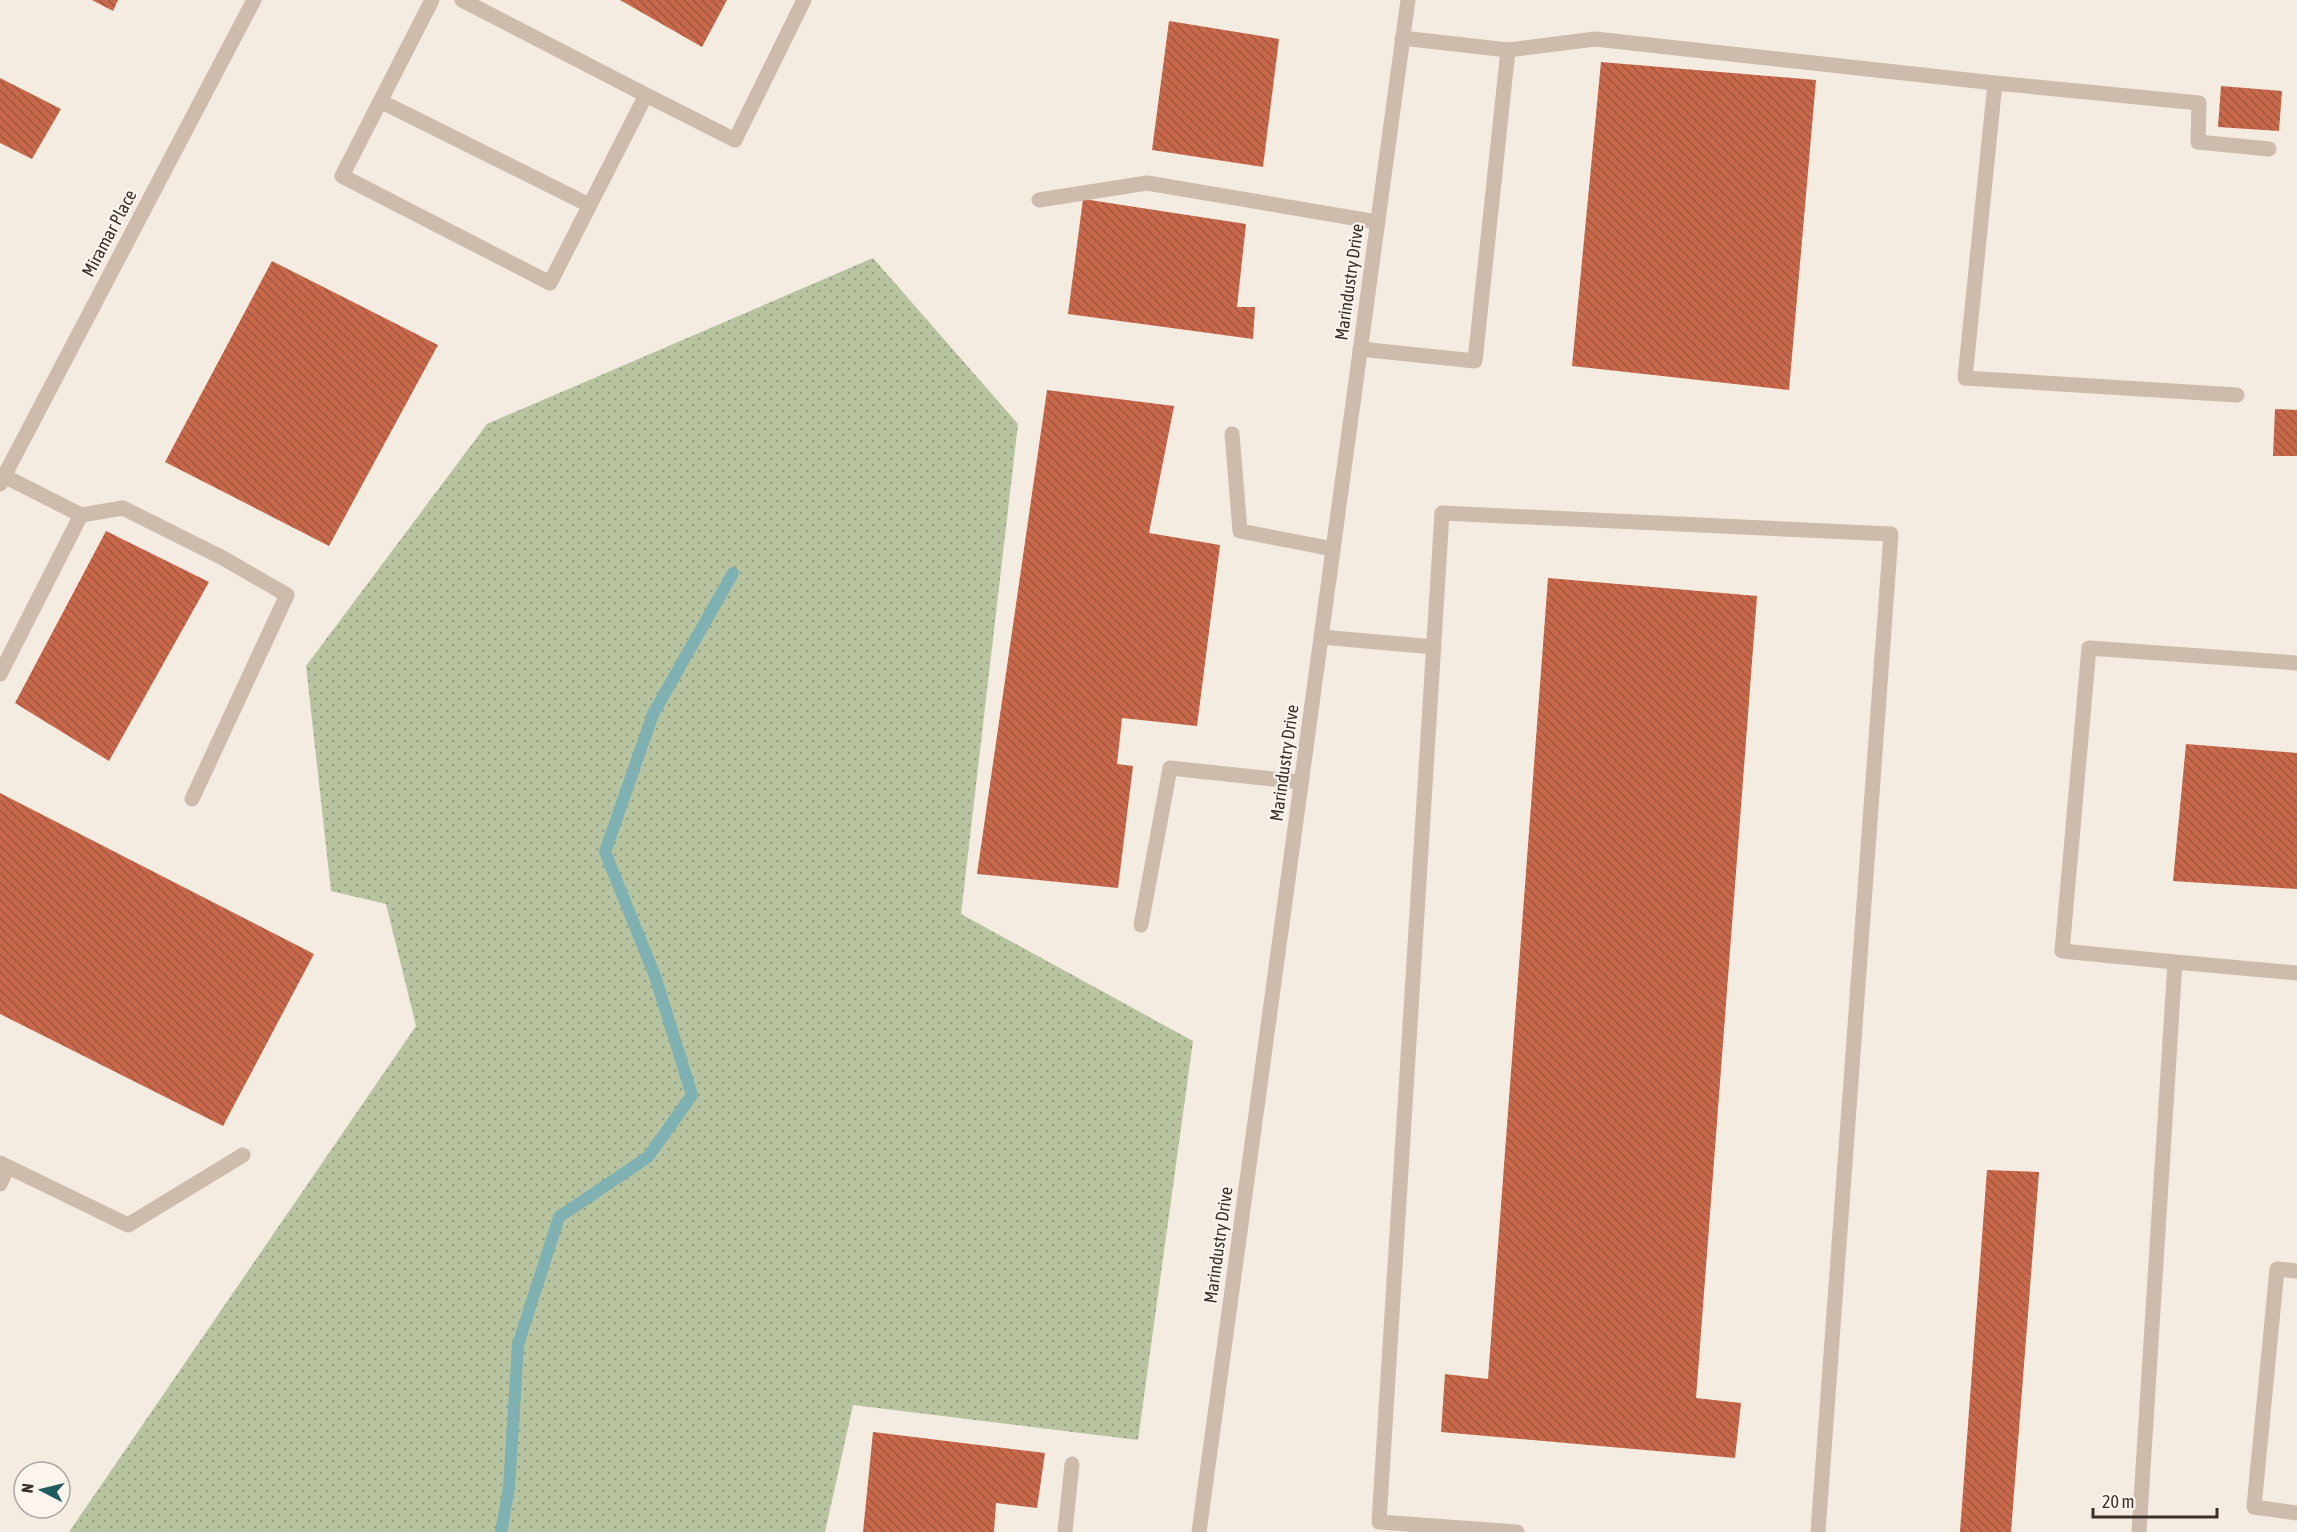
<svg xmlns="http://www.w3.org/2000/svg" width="2297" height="1532" viewBox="0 0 2297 1532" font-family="'Asap Condensed',sans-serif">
<defs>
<pattern id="green-dots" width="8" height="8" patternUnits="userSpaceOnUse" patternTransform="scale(1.5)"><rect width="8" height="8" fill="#b8c4a0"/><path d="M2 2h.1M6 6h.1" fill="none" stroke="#97a083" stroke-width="1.8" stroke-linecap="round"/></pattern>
<pattern id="building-back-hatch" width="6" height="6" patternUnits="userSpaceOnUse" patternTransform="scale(1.5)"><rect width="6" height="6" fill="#c8694b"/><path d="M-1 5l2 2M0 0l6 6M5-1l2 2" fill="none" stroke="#a4573f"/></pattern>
</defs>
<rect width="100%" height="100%" fill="#f4ebe1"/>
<path fill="url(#green-dots)" d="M873,258L1018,424L961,914L1193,1041L1138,1440L853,1405L825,1532H69L416,1026L386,904L331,891L306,666L487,424Z"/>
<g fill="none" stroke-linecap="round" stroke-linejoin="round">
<path stroke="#7fb0b2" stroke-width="12" d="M501,1532L509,1488L518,1345L559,1217L648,1157L692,1095L655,976L605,852L653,714L733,573"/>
</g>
<path fill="url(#building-back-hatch)" d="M92,0H118L113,11Z
M620,0H727L702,47Z
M1169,21L1279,39L1263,167L1152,150Z
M1601,62L1816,80L1789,390L1572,366Z
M0,78L61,109L32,159L0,143Z
M2221,86L2282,91L2279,131L2218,127Z
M1083,199L1246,224L1237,307H1255L1253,339L1068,314Z
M272,261L438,345L329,546L165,462Z
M1047,390L1174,406L1149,533L1220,545L1197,726L1122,718L1117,764L1133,766L1118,888L977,874Z
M2275,409L2297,410V456H2273Z
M106,531L209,582L109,761L15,703Z
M1548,578L1757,596L1696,1398L1741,1403L1735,1458L1441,1432L1445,1374L1488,1379Z
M2186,744L2297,753V889L2173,881Z
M0,793L314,954L223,1126L0,1014Z
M1987,1170L2039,1172L2011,1532H1960Z
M873,1432L1045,1453L1037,1508L996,1503L994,1532H863Z"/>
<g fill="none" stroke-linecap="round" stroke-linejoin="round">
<path stroke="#cdbbac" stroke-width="15" d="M432,0L342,176L550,283L646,95L462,0
M1508,50L1595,39L1995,83L1965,378L2237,395
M1995,83L2199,103L2198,142L2269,149
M646,95L735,140L804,0
M380,101L589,205
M1039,200L1147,183L1377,222
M1360,349L1475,361L1508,50L1402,38
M1232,434L1240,531L1333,549
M81,515L123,508L223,558L287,595L192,799
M1321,637L1434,647
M0,674L81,515L4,476
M1141,925L1170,768L1301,782
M2175,962L2297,973
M0,1163L128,1225L243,1155
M0,1184L8,1167
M2297,1271L2277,1269L2254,1507L2297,1513
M1065,1532L1072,1464
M1517,1532L1379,1522L1442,513L1891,534L1818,1532
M2139,1532L2175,962L2062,951L2089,648L2297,663"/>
<path stroke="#cdbbac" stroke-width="15" d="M0,484L254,0
M1199,1532L1408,0"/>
</g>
<g text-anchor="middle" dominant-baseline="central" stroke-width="4.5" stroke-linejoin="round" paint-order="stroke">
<g font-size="18" fill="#3b302b" stroke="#fbf5ee">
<text transform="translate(109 233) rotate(-62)">Miramar Place</text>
<text transform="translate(1349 282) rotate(-82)">Marindustry Drive</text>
<text transform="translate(1284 763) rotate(-82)">Marindustry Drive</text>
<text transform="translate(1218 1245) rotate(-82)">Marindustry Drive</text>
</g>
</g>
<g transform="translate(42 1490) rotate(277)"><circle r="28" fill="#fbf5ee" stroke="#aea6a0" stroke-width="1.5"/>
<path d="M0-4.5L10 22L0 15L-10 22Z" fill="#1f5a5e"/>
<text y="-9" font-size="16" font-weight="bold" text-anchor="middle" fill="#3b302b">N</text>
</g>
<path d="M2093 1508v9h124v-9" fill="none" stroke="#3b302b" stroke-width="3"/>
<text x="2102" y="1508" font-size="18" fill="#3b302b" stroke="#fbf5ee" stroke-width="4.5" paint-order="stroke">20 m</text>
</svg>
